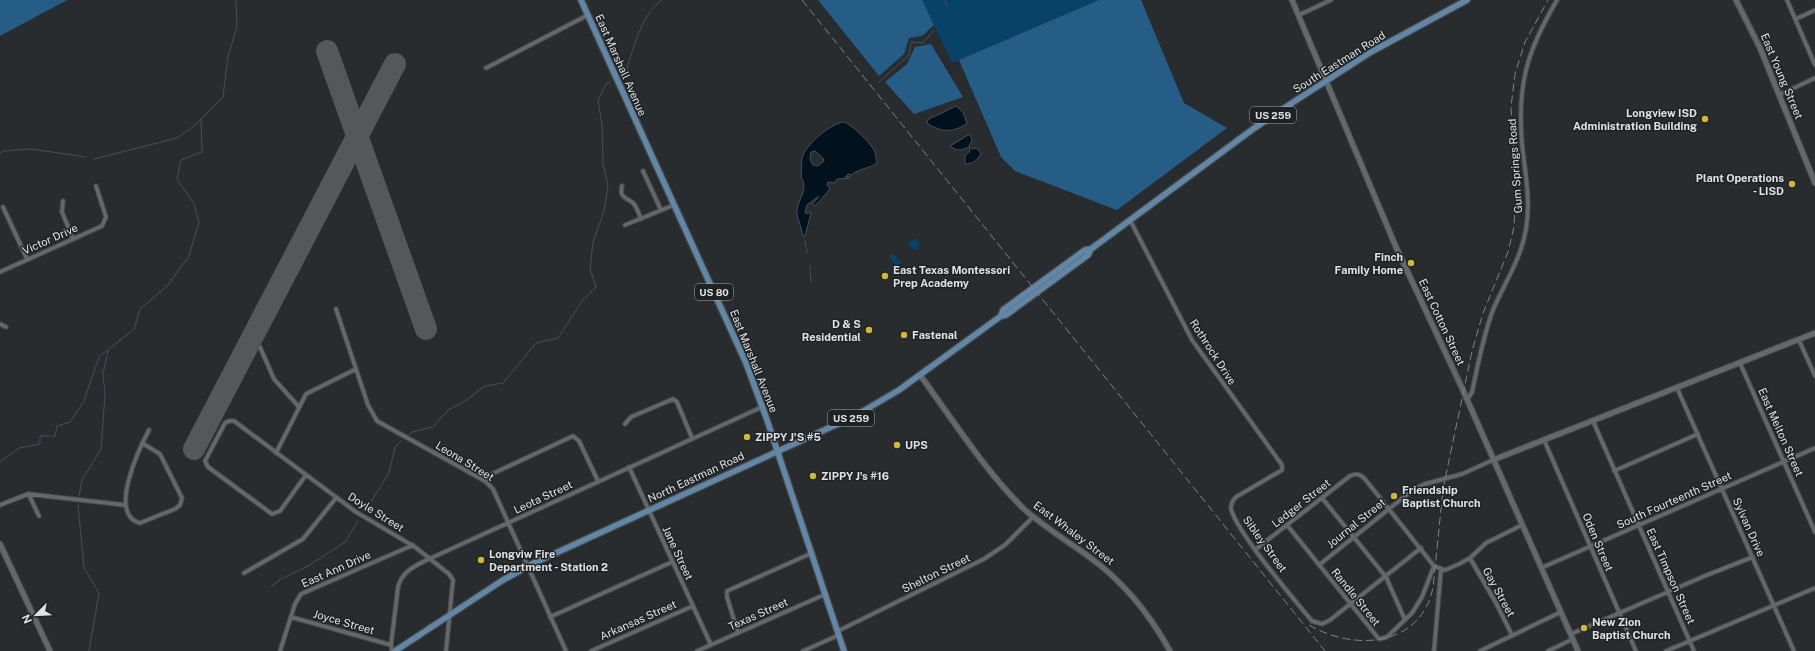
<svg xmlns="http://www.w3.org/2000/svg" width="1815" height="651" viewBox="0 0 1815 651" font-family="'Public Sans',sans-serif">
<rect width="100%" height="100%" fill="#292c2f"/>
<path fill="#084267" d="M922,0H1099L952,63Z
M915,238L921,246L914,251L908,243Z
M893,253L901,263L896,266L889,256Z"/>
<path fill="#255d87" d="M0,0H67L0,36Z
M818,0H922L934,25L922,36L909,38L904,54L879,76Z
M1099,0H1141L1184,103L1227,128L1117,210L1015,171L1001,157L959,60Z
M931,44L963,97L914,114L885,82L907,64L915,47Z"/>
<path fill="#02111e" stroke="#445059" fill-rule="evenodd" d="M956,106L963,112L967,124C953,132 943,133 928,124L927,120Z
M843,122C851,123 870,143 874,150C876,154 876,159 877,163C871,168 860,168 851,175L848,174L845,177H850L849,178L837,179L834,183L828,182L827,185L830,189L815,206L813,204L819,196L807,205L805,213L808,214L810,211L811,213L805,236H803C802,230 798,220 797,214C796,200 810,190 801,177C802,171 801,164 802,158C806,144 829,125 843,122ZM815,151L823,158L824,161L818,166L813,165L810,159L811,152Z
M970,134L972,140L969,146L972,149L976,148L981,153C978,161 972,164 965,164V156L970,151L969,147C962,150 957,152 950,146Z"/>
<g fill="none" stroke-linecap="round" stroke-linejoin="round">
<path stroke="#445059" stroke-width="1" d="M945,0L947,6
M624,76C633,53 640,14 662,0
M879,82L909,55L911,42L923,43L934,30
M0,154L3,151L31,149L86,157
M94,159L177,138L195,125L223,97L228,56L237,27L236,0
M805,241L807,253
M810,266L811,282
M409,435L412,432L433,427L448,410L465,401L485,386L503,383L536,343L558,338L583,300L596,287L590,268L593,242L604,211L608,186L603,164L602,125L598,100L606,84L610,82
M0,462L19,448L40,444V436H55L57,426L70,422L84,401L99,357L134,329L140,309L167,286L189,256L199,222L194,204L177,179L181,160L202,152L201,119
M79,496L82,480L101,449L105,394L103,374L108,351
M78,505L84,568L99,593L89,651
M365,511L389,473L395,447L401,441
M271,587L281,579L308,566L345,542L358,521"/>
<path stroke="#54585a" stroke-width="22" d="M327,51L426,329
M194,449L395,64"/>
<defs>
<path id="street" d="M1787,0L1815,65
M1299,15L1331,0
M1796,19L1815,10
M486,68L588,15
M1779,95L1815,78
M643,171L661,210
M622,186C619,198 626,197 633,203C637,207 639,214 641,219
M63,201L62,212L73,239
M3,207L27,259
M1130,220L1192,340L1282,465V470L1236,497C1233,500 1231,503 1231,508C1234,529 1296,602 1312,621L1322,624L1330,620L1421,548
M625,225L674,205
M0,272L102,226L106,217L96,186
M336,309L368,405L377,421L485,481L493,489L566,651
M0,324L6,327
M1799,340L1815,376
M260,347L274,379L299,407
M1740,363L1815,532
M1677,388L1794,651
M1467,400L1472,392C1478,365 1483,336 1493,310C1505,282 1521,259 1526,229C1531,200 1525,172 1522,144C1517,84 1527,51 1557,0
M1593,421L1694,651
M625,424L631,417L673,399L677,402L692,438
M1544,440L1636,651
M142,443L160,454L182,498L180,505L175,509L140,523C107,515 140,447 149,430
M276,453L306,394L356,369
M629,467L711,645
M1614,471L1698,434
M306,475L280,511L272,514L208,467L205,461L225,423L229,421H234L356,512L415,547L449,574L453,580L446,651
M485,481L492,474L573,436L579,441L598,481
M29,495L39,516
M1322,498L1386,577L1405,620
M0,505L28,494L125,505
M1287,525L1379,639L1387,637L1412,613L1422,597L1434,566
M1256,549L1350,476C1356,473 1360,474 1365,479L1434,566L1445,570L1459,564L1470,558L1486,543L1522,525
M1470,558L1496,603L1512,635
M1319,565L1414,489L1425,484L1462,474L1493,460
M1541,568L1815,448
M244,573L303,539L336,498
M291,617L391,645
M550,617L672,562
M838,631L984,559L1005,545L1033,517
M738,633L727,597V591L812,553
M1571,634L1707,575L1753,557
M280,651L295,604L301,594L413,545
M392,651L391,645L398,587C402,571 415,566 429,559L762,407
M591,651L693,606
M697,651L826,594
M803,651L839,635
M1434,651L1441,570
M1480,651L1561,612
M1548,651L1573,639
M1666,651L1815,588"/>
<path id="secondary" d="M1292,0L1396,247L1462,388L1578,651
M1736,0L1760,48L1815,183
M920,375C953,420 985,471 1024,509C1044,527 1066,540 1088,556C1123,581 1149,613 1170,651
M1493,460L1815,333
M0,544L50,651"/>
<path id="primary" d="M581,0L746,363L766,417L844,651
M1001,316L1006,315L1088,255L1091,249
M395,651L503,580L534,563L855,416L899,390L1001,316L1003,310L1085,250L1091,249L1253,129L1295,101L1371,52L1467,0"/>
</defs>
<use href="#street" stroke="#474a4c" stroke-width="5.5"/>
<use href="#secondary" stroke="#474a4c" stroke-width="7"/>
<use href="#primary" stroke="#474a4c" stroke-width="8"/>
<use href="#street" stroke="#64676b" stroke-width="3.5"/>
<use href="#secondary" stroke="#64676b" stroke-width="5"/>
<use href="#primary" stroke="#6287a6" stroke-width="5.5"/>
<path stroke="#808386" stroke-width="1" stroke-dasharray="8 4" stroke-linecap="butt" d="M802,0L1325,651
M1309,625C1353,651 1420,648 1433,588L1443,489L1472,351L1483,313L1508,252L1514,227L1516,187L1511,107L1515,74L1525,42L1548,0"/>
</g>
<g fill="#d1b736" stroke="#1f2225" stroke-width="1.5">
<circle cx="1705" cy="119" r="4"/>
<circle cx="1792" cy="184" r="4"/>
<circle cx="1411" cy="263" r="4"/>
<circle cx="885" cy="276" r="4"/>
<circle cx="869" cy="330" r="4"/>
<circle cx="904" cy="335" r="4"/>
<circle cx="747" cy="437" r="4"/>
<circle cx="897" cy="445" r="4"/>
<circle cx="813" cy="476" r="4"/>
<circle cx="1394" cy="496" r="4"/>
<circle cx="481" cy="560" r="4"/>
<circle cx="1584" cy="628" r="4"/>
</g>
<g text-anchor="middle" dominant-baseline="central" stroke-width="3" stroke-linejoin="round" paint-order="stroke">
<g fill="#1f2225" stroke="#a5a8ab" stroke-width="1">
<rect x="1250" y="107" width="46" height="16" rx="3"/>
<rect x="695" y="284" width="38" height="16" rx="3"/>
<rect x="828" y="410" width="46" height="16" rx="3"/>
</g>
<g font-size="10" font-weight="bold" fill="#dfe2e4">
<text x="1273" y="115">US 259</text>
<text x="714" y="292">US 80</text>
<text x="851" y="418">US 259</text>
</g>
<g font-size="11" fill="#dfe2e4" stroke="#1f2225">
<text transform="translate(1339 62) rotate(-32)">South Eastman Road</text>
<text transform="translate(621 65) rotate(66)">East Marshall Avenue</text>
<text transform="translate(1782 76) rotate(67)">East Young Street</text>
<text transform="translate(1515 166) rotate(-94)">Gum Springs Road</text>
<text transform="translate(50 239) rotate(-24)">Victor Drive</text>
<text transform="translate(1442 322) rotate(65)">East Cotton Street</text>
<text transform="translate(1213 352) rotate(57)">Rothrock Drive</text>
<text transform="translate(754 361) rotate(68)">East Marshall Avenue</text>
<text transform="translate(1781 432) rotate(66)">East Melton Street</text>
<text transform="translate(465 461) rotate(31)">Leona Street</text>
<text transform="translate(696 477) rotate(-25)">North Eastman Road</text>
<text transform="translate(543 497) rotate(-25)">Leota Street</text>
<text transform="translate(1674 500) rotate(-24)">South Fourteenth Street</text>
<text transform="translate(1301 503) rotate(-38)">Ledger Street</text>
<text transform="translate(376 512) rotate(32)">Doyle Street</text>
<text transform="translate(1356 523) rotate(-39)">Journal Street</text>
<text transform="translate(1749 527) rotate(66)">Sylvan Drive</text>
<text transform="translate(1074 533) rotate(37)">East Whaley Street</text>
<text transform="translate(1598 542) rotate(67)">Oden Street</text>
<text transform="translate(1265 544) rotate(54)">Sibley Street</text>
<text transform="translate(678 553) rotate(65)">Jane Street</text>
<text transform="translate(336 569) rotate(-24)">East Ann Drive</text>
<text transform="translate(936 573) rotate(-26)">Shelton Street</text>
<text transform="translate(1671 576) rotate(66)">East Timpson Street</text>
<text transform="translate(1499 592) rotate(61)">Gay Street</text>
<text transform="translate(1356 597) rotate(51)">Randle Street</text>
<text transform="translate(758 614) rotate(-24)">Texas Street</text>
<text transform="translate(638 620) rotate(-24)">Arkansas Street</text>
<text transform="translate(344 622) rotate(16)">Joyce Street</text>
</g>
<g font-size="11" font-weight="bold" fill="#dfe2e4" stroke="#1f2225" text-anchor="start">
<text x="1697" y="113" text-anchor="end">Longview ISD<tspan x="1697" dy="13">Administration Building</tspan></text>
<text x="1784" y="178" text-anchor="end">Plant Operations<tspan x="1784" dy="13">- LISD</tspan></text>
<text x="1403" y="257" text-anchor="end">Finch<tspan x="1403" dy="13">Family Home</tspan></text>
<text x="893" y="270">East Texas Montessori<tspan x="893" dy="13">Prep Academy</tspan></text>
<text x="861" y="324" text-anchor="end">D &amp; S<tspan x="861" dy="13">Residential</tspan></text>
<text x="912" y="335">Fastenal</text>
<text x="755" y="437">ZIPPY J'S #5</text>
<text x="905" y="445">UPS</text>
<text x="821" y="476">ZIPPY J's #16</text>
<text x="1402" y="490">Friendship<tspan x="1402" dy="13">Baptist Church</tspan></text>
<text x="489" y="554">Longviw Fire<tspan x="489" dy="13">Department - Station 2</tspan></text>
<text x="1592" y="622">New Zion<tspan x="1592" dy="13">Baptist Church</tspan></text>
</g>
</g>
<g transform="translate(36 615) rotate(246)" stroke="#1f2225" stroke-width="3" paint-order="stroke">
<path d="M0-3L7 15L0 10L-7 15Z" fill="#dfe2e4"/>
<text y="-6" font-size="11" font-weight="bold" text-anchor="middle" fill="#dfe2e4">N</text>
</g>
</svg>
